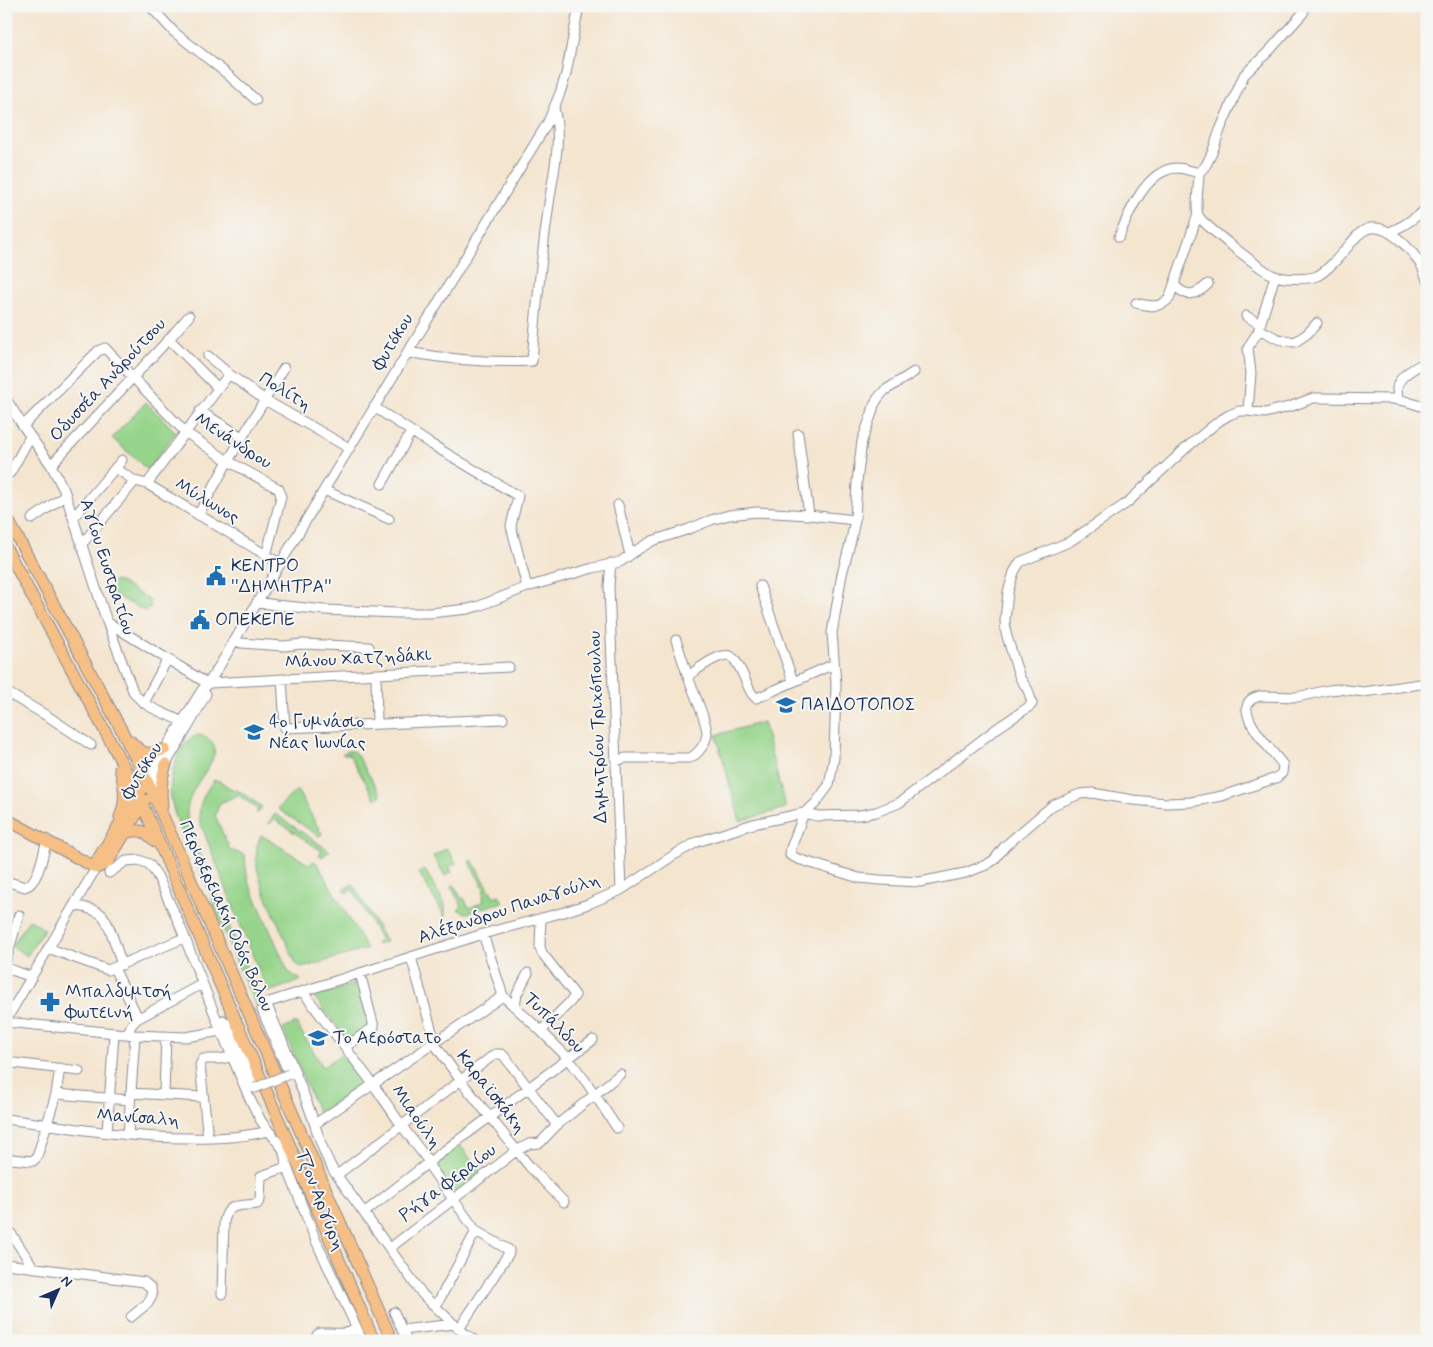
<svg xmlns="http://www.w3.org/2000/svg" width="1433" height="1347" viewBox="0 0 1433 1347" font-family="Mynerve,sans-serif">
<rect width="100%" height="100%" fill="#f6f6f2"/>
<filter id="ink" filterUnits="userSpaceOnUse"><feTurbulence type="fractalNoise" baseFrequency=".02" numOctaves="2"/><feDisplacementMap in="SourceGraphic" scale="10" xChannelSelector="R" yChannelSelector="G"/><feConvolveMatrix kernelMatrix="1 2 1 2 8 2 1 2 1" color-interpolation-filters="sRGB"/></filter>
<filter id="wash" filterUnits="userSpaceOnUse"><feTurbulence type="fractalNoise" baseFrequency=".0096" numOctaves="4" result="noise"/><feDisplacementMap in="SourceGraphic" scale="20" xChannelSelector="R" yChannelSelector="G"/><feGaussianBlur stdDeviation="1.12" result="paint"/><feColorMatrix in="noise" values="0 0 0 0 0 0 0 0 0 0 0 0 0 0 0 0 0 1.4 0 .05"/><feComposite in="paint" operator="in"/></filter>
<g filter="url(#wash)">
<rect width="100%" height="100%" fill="#f4e5cf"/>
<path fill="#95d48a" stroke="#588274" d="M146,402L176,432L148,470L112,438Z
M115,581L120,582L149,600L151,605L149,609L146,611L143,610L113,594L110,588L112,582Z
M763,722L786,808L740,821L716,735Z
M199,735C230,743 207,768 197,784C193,790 190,797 188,805C185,817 189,827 193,839L261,1003L256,1006C247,986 238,966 230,946C220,921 212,896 201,871C191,847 174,823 171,797C168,778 178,739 199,735Z
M347,751H353L357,755L381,795L375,799L349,754H342Z
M214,780L220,781L230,788L241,792L262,807L259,812L256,813L258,809L238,795L220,803L215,815L230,850L245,855L246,869L249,883L288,971L294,976L300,979V981L268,992L245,937L200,822C197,806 204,793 214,780Z
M297,790L322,834L319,836L278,809L285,801Z
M275,814L330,851L322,857L319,855L322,851L274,819L270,824L268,823Z
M261,835L310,865L313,861L316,862L367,949L305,967H302L296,964L264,891L258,872L256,859L257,846Z
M447,848L456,863L449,867L452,872L445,876L433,856Z
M472,860L494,897L499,895L503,902L467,913L458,910L462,906L451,887L454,885L462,899L464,898L469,908L483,902L484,888L469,862Z
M425,870L445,904V917L419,873Z
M353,884L386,942L377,945L376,944L381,940L353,890L346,893L344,889Z
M29,919L44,929L27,956L12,946Z
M361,982L372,1026L349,1042L314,997Z
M296,1023L323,1067L343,1053L366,1083L319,1115L283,1029Z
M459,1144L483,1175L455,1196L432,1165Z"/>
</g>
<g filter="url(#ink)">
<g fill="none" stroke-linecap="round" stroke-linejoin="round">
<defs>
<path id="minor" d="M150,6L174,32L226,73L256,100
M1303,6L1304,10L1303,13L1269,51L1244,75L1220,130L1212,153L1206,165L1199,173C1199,184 1195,206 1198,215C1201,223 1265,273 1275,276C1285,279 1307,280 1317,276C1330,270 1347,247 1357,236C1361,232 1365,229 1371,228C1389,225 1412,250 1421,265C1424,269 1425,275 1427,280
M1390,232L1404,225L1427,209
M1119,237C1128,214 1146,170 1176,168C1183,168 1192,171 1199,173
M1174,284C1185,298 1196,296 1208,284
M1136,303C1149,306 1158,309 1169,299L1198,214
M1246,316L1260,324
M1259,329L1278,339L1295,342L1307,334L1317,323
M169,339L217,387
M407,352C446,359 493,363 532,361C536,311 541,261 548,211C552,177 563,143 554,108
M208,356L229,374L265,400L349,448
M6,399L23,426L51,465L64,490L107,622L133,691C144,709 165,712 182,722
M1398,400C1398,396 1397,391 1397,388C1398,376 1417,366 1427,362
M374,407L429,443L518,496L511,526L527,587
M1427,408L1405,401L1393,399L1320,398H1313L1292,406L1265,413L1248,411H1239L1229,415L1219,421L1186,448L1127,503L1069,542L1020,562L1014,572L1008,592L1005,620L1006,633L1015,663L1020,678L1028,690L1031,700L1032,704L1030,706L996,729L899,803L876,812L860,815L817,816L804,813L791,848L790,855L798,859L859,878L880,880L920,882L965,873L986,865L994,860L1005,846L1053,805L1080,794L1092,793L1133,800L1167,803L1191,802L1222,796L1276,778L1282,773L1283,765C1275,753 1223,703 1260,696L1297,697L1329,690L1339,689L1364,692L1427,683
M200,411L242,437
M1248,411L1251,373L1248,348L1250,344L1258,332L1275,276
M23,426L98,351L105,348L185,432L228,461L279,489L281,497L266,556
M798,434L809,515
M51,465L169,339L189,316
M115,468L135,481L147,484L281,564
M10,473L30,437
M147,484L229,374
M382,484L411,432
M324,490L389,519
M618,505L630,555
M198,515L228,461L284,368
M73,518L122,460
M32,519L66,495
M81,545L135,481
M611,563L609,586L621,890
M760,586L793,681
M257,602L276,605L325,610L397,613H430L468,609L479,606L527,587L593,568L620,562L640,548L652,541L689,529L711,520L729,515L757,512L809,515L855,520
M107,622L208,684
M235,640L241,643L284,646L302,644L369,647
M376,674L377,723
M688,676C697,670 724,648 733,658C741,666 746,684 752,694L756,698L759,697L834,664
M282,679L285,728L503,719
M209,683L509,667
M6,692L49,717L91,745
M144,703L167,660
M616,761L625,758H689C698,755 706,743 707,734C707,721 693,691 688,677C684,665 680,652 676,640
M146,780L202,690L208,684L223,660L324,490L548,122L560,93L566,74L579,6
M151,789L191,722L206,694
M109,873L126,861L139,860L149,864L157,875L179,923L218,1023L249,1097L261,1121L283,1149L287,1167L316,1241L359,1333L361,1341
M6,881L25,887C39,883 43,853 47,840
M74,905C83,907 94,909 101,914C109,920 118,954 122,965
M483,934L503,996L541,1031L568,1058L587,1083L617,1128
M48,948L108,970L184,938
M411,957L436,1046L461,1081L530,1167L564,1202
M6,960L19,915
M6,968L32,977
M114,968L138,1018
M303,992L373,1084L402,1126L429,1162L430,1167L476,1231L509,1250V1253L459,1329
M515,1007L517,994L528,973
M262,1010L289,1074
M6,1020L96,868
M6,1022L135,1035L186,1037L221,1031
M218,1023L223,1020L226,1023L255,1088
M541,1031L571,1001L575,995L542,953L540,947L541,918
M127,1034L132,1024L137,1019L202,984
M345,1047L374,1027L360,973
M6,1062L79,1071
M130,1093L203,1097
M56,1094L130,1100
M164,1094L166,1036
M6,1119C67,1127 127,1138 188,1138C215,1139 241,1138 268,1131
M315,1124L503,996
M107,1132L114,1034
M128,1135L135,1035
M208,1138L200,1065L203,1059H218L232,1057
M6,1163L11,1159L33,1161L37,1157L56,1094L60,1068
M337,1175L495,1054H501L504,1056L557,1125
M365,1212L429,1162L593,1040
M6,1226L34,1268
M390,1248L516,1151L529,1144L540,1143L557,1125L620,1074
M6,1264L144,1282L151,1288L152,1296L148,1303L131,1317
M222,1294L224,1222C228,1201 241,1207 257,1204L260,1200L261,1176L287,1167
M436,1306L476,1231
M394,1312L407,1341
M402,1330L454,1324
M316,1341L317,1335L320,1333C331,1332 350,1337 356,1327
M475,1341L459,1329L423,1295L333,1170C321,1150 317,1129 309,1108C296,1073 281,1038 266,1003L483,934L564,912L588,904L621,890L674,855L697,842L753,824L804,813L815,804L829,785L834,758L836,684L832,633L842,574L851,540L855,520L857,482L862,441L872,413L874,405L878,398L884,391L914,372"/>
<path id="major" d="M6,516L122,731L151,789L392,1341
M6,548L113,746L138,794L374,1341
M130,741C143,755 148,756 165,749
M120,769C125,785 127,801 120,817
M162,806C160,791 161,778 166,764
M6,819L96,868
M125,833C141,828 145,831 156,842
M96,868L98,859L141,790
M96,868L105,864L109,860L145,800"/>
</defs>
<use href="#minor" stroke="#888a96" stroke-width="11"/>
<use href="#major" stroke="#888a96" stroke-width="13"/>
<use href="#minor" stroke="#fff" stroke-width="9"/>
<use href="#major" stroke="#f5bf86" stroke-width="11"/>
<defs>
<path id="minor-bridge" d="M255,1088L289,1074"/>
</defs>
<use href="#minor-bridge" stroke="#888a96" stroke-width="11" stroke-linecap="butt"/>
<use href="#minor-bridge" stroke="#fff" stroke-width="9"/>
</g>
</g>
<defs>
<symbol id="civic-bare" viewBox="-9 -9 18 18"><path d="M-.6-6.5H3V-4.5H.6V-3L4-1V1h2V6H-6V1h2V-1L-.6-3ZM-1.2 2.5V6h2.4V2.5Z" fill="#1f6fb2" stroke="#f6f6f2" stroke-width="2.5" paint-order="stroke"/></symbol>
<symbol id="school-bare" viewBox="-9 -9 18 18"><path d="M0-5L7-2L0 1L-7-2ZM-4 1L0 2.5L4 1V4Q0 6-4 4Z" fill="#1f6fb2" stroke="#f6f6f2" stroke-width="2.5" paint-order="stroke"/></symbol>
<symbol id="pharmacy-bare" viewBox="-9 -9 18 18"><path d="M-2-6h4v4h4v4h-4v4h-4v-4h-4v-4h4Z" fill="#1f6fb2" stroke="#f6f6f2" stroke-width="2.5" paint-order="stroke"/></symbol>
</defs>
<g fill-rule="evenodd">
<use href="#civic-bare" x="202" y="562" width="28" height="28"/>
<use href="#civic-bare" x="186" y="606" width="28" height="28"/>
<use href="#school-bare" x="772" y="691" width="28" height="28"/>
<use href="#school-bare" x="240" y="718" width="28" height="28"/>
<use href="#pharmacy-bare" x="36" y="988" width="28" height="28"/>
<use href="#school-bare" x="304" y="1024" width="28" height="28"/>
</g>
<g text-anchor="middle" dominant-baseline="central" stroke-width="4" stroke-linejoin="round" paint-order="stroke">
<g font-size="18" fill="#1b2f5e" stroke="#f6f6f2">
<text transform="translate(393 342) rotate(-59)">Φυτόκου</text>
<text transform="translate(108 380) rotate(-47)">Οδυσσέα Ανδρούτσου</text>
<text transform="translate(285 392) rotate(32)">Πολίτη</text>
<text transform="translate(233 441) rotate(33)">Μενάνδρου</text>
<text transform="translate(207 501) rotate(31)">Μύλωνος</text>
<text transform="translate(107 567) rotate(72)">Αγίου Ευστρατίου</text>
<text transform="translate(358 659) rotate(-3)">Μάνου Χατζηδάκι</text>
<text transform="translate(598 727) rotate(-92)">Δημητρίου Τριχόπουλου</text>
<text transform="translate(142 771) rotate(-59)">Φυτόκου</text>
<text transform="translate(509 909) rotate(-18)">Αλέξανδρου Παναγούλη</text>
<text transform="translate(226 916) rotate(66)">Περιφερειακή Οδός Βόλου</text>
<text transform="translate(554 1023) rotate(45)">Τυπάλδου</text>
<text transform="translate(491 1092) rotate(52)">Καραϊσκάκη</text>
<text transform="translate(416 1117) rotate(55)">Μιαούλη</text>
<text transform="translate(138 1118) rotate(4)">Μανίσαλη</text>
<text transform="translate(448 1183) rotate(-37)">Ρήγα Φεραίου</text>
<text transform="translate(320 1200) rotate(69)">Τζον Αργύρη</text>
</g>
<g font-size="18" fill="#1b2f5e" stroke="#f6f6f2" text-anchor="start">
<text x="231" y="566">ΚΕΝΤΡΟ<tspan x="231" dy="21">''ΔΗΜΗΤΡΑ''</tspan></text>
<text x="215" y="620">ΟΠΕΚΕΠΕ</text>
<text x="801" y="705">ΠΑΙΔΟΤΟΠΟΣ</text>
<text x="269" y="722">4ο Γυμνάσιο<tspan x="269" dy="21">Νέας Ιωνίας</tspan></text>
<text x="65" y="992">Μπαλδιμτσή<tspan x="65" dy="21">Φωτεινή</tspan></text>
<text x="333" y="1038">Το Αερόστατο</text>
</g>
</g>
<rect width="1433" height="1347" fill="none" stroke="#f6f6f2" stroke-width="25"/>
<g transform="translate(58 1290) rotate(45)" stroke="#f6f6f2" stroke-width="4" paint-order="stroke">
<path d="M0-4L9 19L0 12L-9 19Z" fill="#1b2f5e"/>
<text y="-8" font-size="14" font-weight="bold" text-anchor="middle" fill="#1b2f5e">N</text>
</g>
</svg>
